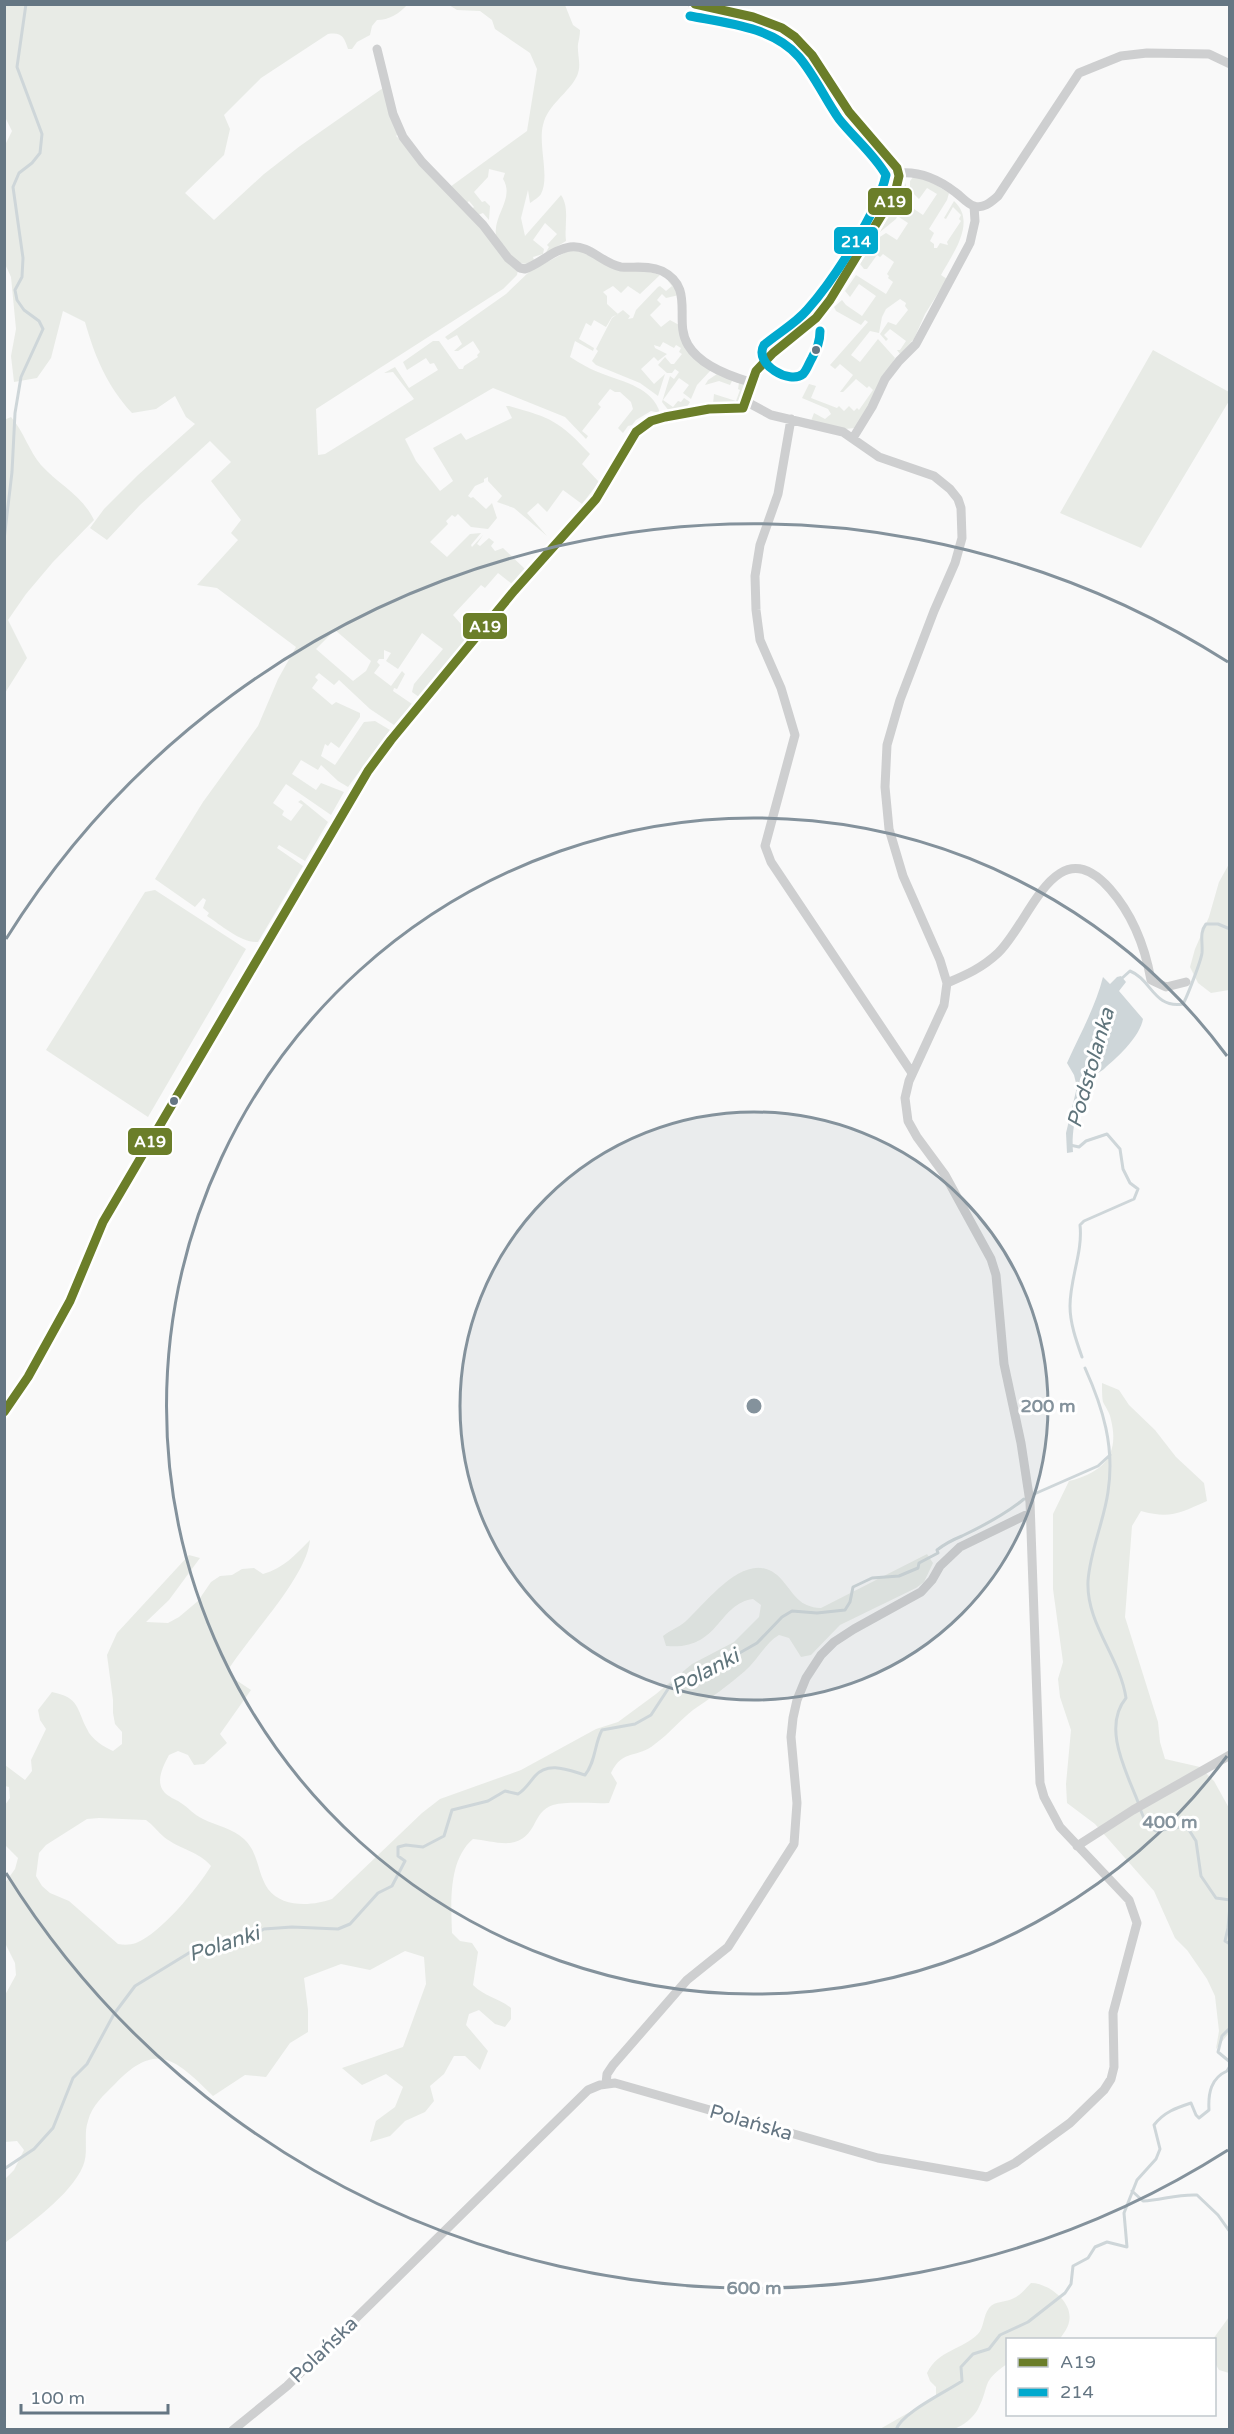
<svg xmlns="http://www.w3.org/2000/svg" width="1234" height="2434" viewBox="0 0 1234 2434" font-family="'Varela Round',sans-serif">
<rect width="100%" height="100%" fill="#f9f9f9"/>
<path fill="#e8ebe6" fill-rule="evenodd" d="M408,4C399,14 389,20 377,20L372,26L370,35L357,42L352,49H348C344,37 342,32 328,34L261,78L224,115L230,129L224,155L185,193L214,220L264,174L300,146L383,88L398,134L396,136L404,143L518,270L517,275L503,289L316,409L318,455L325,454L414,399L393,372L384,373L395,367L409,388L438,370L434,363L430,364L426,358L407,370L403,362L433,341H439L459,369H463L464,366L478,357L477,355L480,352L473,341L458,351H454L462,344L457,335L448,340L445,337L506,294L530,271L572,249L660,275L640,294L628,286L621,293L613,286L603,292L607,296V304L618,314L612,317L606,327L594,320L591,326L586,323L579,339L594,348L593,351L575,341L570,357C580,363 591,370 603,374C624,382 653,388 660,413L651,411L636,420L632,425L628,426L623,433L618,428L633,409L631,402L620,392H615L610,389L598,404L601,407L582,431L588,436L586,439L565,417L493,388L405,439L416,461L440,491L453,481L433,448L461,433L466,440L512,418L506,406H509C552,418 559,421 590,454L582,464L599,482L582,504L563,490L547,512L538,503L527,513L547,536L514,508L497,502L502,496L488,481V477L484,479V482L475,486L468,496L471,498L473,497L486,509L492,503L497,518L488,529L471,527L458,514L455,517L452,515L446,521L448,524L430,542L447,557L470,534L481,533L471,545L472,547L483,535L477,544L480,546L489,538L494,542L491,546L495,551L503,548L525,569L512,584L498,573L485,588L481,585L453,615L470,634L419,697L412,692L414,684L443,649L422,633L398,669L386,661L391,653L384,650V659H379L377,662L380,665L374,673L391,686L402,671L405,674L397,689L394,688L393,691L412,704L394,725L370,709L339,680L334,685L319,673L315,677L318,680L312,688L332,705L336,702L360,713V717L339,748L331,742L328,746L325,744L321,756L335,765L364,722L375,721L390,730L348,787L338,781L321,765L318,770L301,760L292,774L316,790L321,783L344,792L331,815L286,784L273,803L284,811L282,815L291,821L303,805L298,802L301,800L328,822L305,861L279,845L277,848L303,866L258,942C241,943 221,925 207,916L209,913L203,908L206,900L203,898L195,907L155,879L203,802L258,726L278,679L296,647L217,588L197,585L238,540L231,533L241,520L211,481L231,462L210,441L140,505L107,540L90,528L104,509L138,475L195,424L186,417L175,396L156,409L132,413C107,386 95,357 85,322L63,311L51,358L37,378L14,382L11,356L16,329L11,277L5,264V145L12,131L5,117V5ZM335,630L371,661L366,671L353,681L316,649Z
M449,5H565L573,25L580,30C580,35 579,39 578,44C577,55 582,65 577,76C568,94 548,104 543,125C538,145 550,177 541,194C539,197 533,201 530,203L528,190L521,218L525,236L561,195C570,208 564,226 566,241L545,254L549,247L547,245L557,234L545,223L533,240L544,249L543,254L533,257L535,263C523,265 517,264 510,254C506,249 498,241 496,235C493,215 515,198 503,179L505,173L489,169L488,177L474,192L482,202L485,201L490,206L489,220L483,213L478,215L472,209L474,207L469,201L467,203L450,187L527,131L537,69L530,53L495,29L492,20L480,11L457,10Z
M914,176H922L949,193L947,200L929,229L934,233L930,241L934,244V248H937L940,243L948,245L947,242L961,221L959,219L961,215L953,207L946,219L944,218L954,201C977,222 953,253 941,275L947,279L925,314L914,339L900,354L897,350H900L906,341L890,329L884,335L888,339L886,341L880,334L888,322L896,325L908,310L905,306L906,303L900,299L886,309L882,317L879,333L870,331L851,355L860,362L878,339L895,358L874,398L855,428L845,429L811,421L814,413L825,419L831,414L828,409L802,398L809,384L816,386L811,398L837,408L839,406L844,411L849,406L854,411L857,408L859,410L873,390L869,386L867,388L856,379L843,392H840L853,375L840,364L835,369L830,365L868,322L865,320L861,325L836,311L834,307L842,300L846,305L862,316L876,296L859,284L850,297L845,291L856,275L886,294L893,282L888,278L889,276L887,274L894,262L883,254L880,257L877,255L867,269H864L860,264L875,240L886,233L897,240L908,223L899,217L900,210L896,219L880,232L906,183V194L902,205L912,211L914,209L923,215L937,194L927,188L919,199L910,190V181Z
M670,280L679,295L666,298L662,294L657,300L661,304L650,315L661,327L670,320L679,325L682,338L711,370L697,385L691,399L683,393L689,385L679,378L663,400L673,407L678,401L681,402L684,398L690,402L687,407L669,411L662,402L670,376L674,379L679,372L675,369L672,373H667L658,365L665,357L671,364H674L682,354L679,352L681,348L676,345L674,348L663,342L660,347L654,345L655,348L667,354L658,361L654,357L641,369L654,384L665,374L658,396L640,383L596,365L592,361L598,351L596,349L612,318L623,310L630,316L628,319L633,318L636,310L658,287L660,286L666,291L672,286L668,281Z
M1153,350L1229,392V401L1141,548L1060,513Z
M717,374L745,385L742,398L737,404H713L714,394L736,401L740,390L738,389L739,383L732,381L730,385L719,381L705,385L708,380Z
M11,417C24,432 29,451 41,465C59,485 82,495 94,520L53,562L26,594L8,620L27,658L5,693L4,420Z
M1229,864V990L1211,993L1198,983L1190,967L1195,949L1209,917L1219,882Z
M155,890L246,949L148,1117L46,1050L145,892Z
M1102,1383L1119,1390L1129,1405L1155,1430L1176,1457L1204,1483L1207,1501C1180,1513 1170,1519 1141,1511L1132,1526L1125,1617L1158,1722L1160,1742L1165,1759L1200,1767L1214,1781L1229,1808V2033L1216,2049L1219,2031L1215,1996L1207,1979L1187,1950L1175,1938L1154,1891L1095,1824L1067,1803L1066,1784L1071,1730L1060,1697L1058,1679L1063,1662L1053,1589V1514L1069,1481C1102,1473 1120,1456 1111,1420C1110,1413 1106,1408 1103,1402C1102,1397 1102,1389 1102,1383Z
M310,1540C307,1576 252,1633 230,1667L233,1678L251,1690L220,1734L227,1743L204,1764L194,1765L188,1755L178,1751L169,1755C162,1768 153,1786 169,1796C173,1799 177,1800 181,1803C189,1808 194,1815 203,1819C217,1826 232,1828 244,1839C259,1853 257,1873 268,1889C282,1908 313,1906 332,1899L422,1813L440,1799L521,1770L596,1729L618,1722L656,1694L692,1664L734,1642L759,1617L761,1605L753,1599C717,1604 720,1651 666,1646L663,1636C670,1630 680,1627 686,1621C709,1600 750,1543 782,1580C795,1595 799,1607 821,1608L927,1554L933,1563L924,1582L916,1588L840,1625L811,1655L801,1657L789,1638L779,1635C765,1643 758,1660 745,1671C729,1685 711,1698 693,1710C680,1720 669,1734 655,1744C638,1759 623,1748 611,1773L617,1783L609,1803C592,1804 569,1801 553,1805C531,1812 538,1839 510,1843C498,1844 485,1840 473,1839C448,1860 451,1903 452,1933L460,1941L472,1943L478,1952L473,1985C485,1997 499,1998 511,2008V2019L505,2027L495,2024L479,2010L469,2014L466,2025L488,2051L480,2070L465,2056H454L444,2074L430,2086L434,2101L425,2112L405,2121L390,2136L370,2142L376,2121L395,2107L403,2087L386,2074L362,2085L342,2068L403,2047L426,1984L424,1957L405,1951L370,1970L341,1964L304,1978L308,2010V2032L290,2043L266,2077L245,2075L213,2096C176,2060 157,2040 115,2084C104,2095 92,2105 88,2121C83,2135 89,2152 83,2166C71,2195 29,2224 5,2243V2179L14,2170L24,2150L17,2141L5,2142L4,1997L16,1975L15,1963L5,1943V1883L15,1869L18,1858L5,1845V1805L10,1798L9,1787L5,1786V1765L25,1780L32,1771L31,1760L46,1729L40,1720L38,1710L52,1692C80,1698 76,1708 87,1729C91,1739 104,1747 113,1751L122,1744V1732L115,1724L113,1713V1700L107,1655L117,1633L189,1555L200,1558L169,1600L146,1622L168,1623L179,1617L198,1601L211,1582L220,1576L232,1575L242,1569L254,1568L263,1574C284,1568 295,1555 310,1540ZM99,1818L146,1820C153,1825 158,1832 164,1837C179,1849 200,1852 211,1866C197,1889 161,1933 136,1943C130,1945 124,1945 118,1944L69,1901L50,1893L42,1886L36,1876L39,1853L46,1845L87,1819Z
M1031,2283C1048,2283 1074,2302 1069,2322C1068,2328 1063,2334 1060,2339L1008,2340L1007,2364C980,2383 991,2384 978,2409C974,2417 963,2426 954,2429C942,2433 895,2430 880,2429L936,2397V2387L930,2381L927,2373C938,2350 962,2350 978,2334C984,2328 983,2316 989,2308C995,2300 1006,2303 1014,2298C1021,2295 1026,2288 1031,2283Z
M1229,2317V2373L1219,2370L1215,2363L1213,2339Z"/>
<path fill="#ced6d9" d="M1121,976L1126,982L1119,991L1143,1019C1140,1036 1119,1056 1106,1067C1103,1071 1098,1072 1095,1076C1078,1095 1071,1128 1073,1152L1067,1153L1066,1133L1077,1087L1074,1075L1067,1063C1080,1034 1095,1008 1103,977L1110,984L1117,977Z"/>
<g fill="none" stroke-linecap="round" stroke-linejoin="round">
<path stroke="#ced6d9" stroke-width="3" d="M4,540L12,472L15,413L21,377L43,329L39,321L24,310L17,300L15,290L22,277L23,258L13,187L19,173L32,163L40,153L42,134L17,67L26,4
M1120,980L1130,971C1151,979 1154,1009 1183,1004C1187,997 1201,961 1202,953C1203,942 1199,933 1206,924H1218L1230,929
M1070,1145L1079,1147L1086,1141L1107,1134L1120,1149L1123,1169L1130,1183L1138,1189L1134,1199L1084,1221L1080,1225C1083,1252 1070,1278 1070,1306C1070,1323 1076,1340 1082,1357
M1085,1368C1103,1408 1115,1447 1108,1492C1104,1521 1090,1551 1088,1581C1086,1624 1120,1657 1126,1698C1102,1727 1126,1771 1138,1802
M1032,1495L1098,1466L1110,1455
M1141,1811L1147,1826L1156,1831L1182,1827L1189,1830L1196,1841L1201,1876L1216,1898L1230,1900
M1230,1906L1228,1928L1225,1941L1230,1944
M1230,2016V2024
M1230,2028L1222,2036L1218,2052L1230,2062
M4,2169L34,2149L53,2128L73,2078L87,2064L114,2014L135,1986L197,1948L215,1943L242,1941L264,1929L292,1927L338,1929L350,1924L378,1893L392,1886L405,1861L398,1856V1847L406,1845L423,1847L444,1836L452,1810L488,1801L505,1791L518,1794C525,1790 529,1783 535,1776C548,1761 568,1770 585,1775C596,1761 594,1745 602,1730L635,1724L651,1715L670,1686L693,1674L715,1667L757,1643L782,1617L792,1611L817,1613L845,1610L850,1602L853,1587L872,1578L899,1576L918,1568L919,1563L938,1553L937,1550C946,1543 952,1540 962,1536C983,1526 1006,1514 1024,1499
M1132,2191L1143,2201C1162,2200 1177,2194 1197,2195L1218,2215L1230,2232
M896,2430C901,2413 946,2392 962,2381L961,2367L973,2354L989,2349L1000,2335L1028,2322L1065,2293L1071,2284L1073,2266L1088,2258L1095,2247L1107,2242L1127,2247L1124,2213L1137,2180L1156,2159L1160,2149L1154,2125C1164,2112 1176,2108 1191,2103L1196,2115L1199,2118L1209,2110C1208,2093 1211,2078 1227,2071L1230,2066"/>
<path stroke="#cecfd0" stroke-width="9" d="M377,49L393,114L403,137L422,162L483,225L508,258L520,268L525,269C540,264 554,249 570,247C589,244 603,264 621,267C634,268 649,265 662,271C696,288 673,321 688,345C700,365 729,376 750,382
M899,173C920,171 938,179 955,192C961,196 967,204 974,206C984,209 991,202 998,196L1079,73L1121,56L1147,53L1209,54L1230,64
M791,419L778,494L760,545L755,576L756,610L760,640L781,688L795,735L765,846L771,862L912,1073
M853,438L872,407L885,379L899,361L916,344L970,243L975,221L974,206
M947,983C966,975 982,968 998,953C1030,923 1055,827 1110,889C1132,914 1145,947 1151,980L1166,987L1186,982
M4,1413L28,1377L70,1301L103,1222L368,771L391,740L514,591L596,499L636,432L651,421L665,417L709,409L743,408C752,396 748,383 756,371L773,353L816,318L830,300L895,193L899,176L897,168C882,149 864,132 849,112C834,92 823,67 806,47C778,16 730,12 692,4
M1077,1846L1133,1810L1230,1755
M606,2084L607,2074L613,2065L687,1980L728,1947L794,1844L797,1803L791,1737L793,1718L797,1700L806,1678L821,1655L834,1642L854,1629L921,1592L932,1580L940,1566L960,1547L1030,1513
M233,2430L287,2386L588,2090L600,2085L615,2083L878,2158L987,2177L1015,2163L1070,2123L1104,2090L1111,2079L1114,2067L1113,2013L1137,1923L1129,1900L1060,1827L1044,1797L1040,1783L1030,1502L1021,1443L1004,1364L996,1275L991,1259L945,1175L917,1137L908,1121L905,1098L909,1081L944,1005L947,983L940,960L903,876L889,829L885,787L887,745L900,700L934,611L955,563L962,538L961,508L958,499L950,489L934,476L879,457L843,432L771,415L747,402"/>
<defs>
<path id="bus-1" d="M4,1412L28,1377L70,1301L103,1222L368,771L391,740L514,591L596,499L636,432L651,421L665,417L709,409L743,408L756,371L773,353L816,318L830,300L895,193L899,176L897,168L849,112L812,55L795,37L782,28L753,17L695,4"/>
<path id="bus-2" d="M690,16C727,23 773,27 799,57C815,76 825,99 839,119C854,138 874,154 886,175C878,212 833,281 807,310C795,324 778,333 764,345C753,364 790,385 803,374C807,370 809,363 812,358C817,348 820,342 820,331"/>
</defs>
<use href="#bus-1" stroke="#fff" stroke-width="14"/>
<use href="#bus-2" stroke="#fff" stroke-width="14"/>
<use href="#bus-1" stroke="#6b7e29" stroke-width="9"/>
<use href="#bus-2" stroke="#00a9ce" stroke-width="9"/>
</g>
<circle cx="754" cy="1406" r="294" fill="#84929c" fill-opacity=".12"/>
<g fill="none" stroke="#84929c" stroke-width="3">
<circle cx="754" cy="1406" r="294"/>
<path d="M1227 1756A588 588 0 1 1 1227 1056"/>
<path d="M1228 2150A882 882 0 0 1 6 1873M6 939A882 882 0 0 1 1228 662"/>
</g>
<g fill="#657683" stroke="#fff" stroke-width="2">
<circle cx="816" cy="350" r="5"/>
<circle cx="174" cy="1101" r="5"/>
</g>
<g text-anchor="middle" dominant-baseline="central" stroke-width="6" stroke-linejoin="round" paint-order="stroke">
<g font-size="20" fill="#657683" stroke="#fff">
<text transform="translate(751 2123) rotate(16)">Polańska</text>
<text transform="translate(324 2350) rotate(-44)">Polańska</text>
</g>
<g font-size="21" font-style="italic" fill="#60757c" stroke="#fff">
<text transform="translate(1091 1068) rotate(-74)">Podstolanka</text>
<text transform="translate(705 1672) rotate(-28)">Polanki</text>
<text transform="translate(224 1944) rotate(-18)">Polanki</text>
</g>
</g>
<circle cx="754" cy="1406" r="9" fill="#84929c" stroke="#fff" stroke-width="3"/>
<g font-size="18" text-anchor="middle" font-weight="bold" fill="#84929c" stroke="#fff" stroke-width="6" stroke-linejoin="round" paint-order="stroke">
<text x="1048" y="1412">200 m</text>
<text x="1170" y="1828">400 m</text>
<text x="754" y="2294">600 m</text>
</g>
<g stroke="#fff" stroke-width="2">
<rect x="867" y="187" width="46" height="29" rx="6" fill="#6b7e29"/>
<rect x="833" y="226" width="46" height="29" rx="6" fill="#00a9ce"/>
<rect x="462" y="612" width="46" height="28" rx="6" fill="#6b7e29"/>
<rect x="127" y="1127" width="46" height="29" rx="6" fill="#6b7e29"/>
</g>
<g font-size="16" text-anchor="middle" font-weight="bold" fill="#fff">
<text x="890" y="207">A19</text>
<text x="856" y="247">214</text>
<text x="485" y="632">A19</text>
<text x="150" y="1147">A19</text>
</g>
<rect width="1234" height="2434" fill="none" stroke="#657683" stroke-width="12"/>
<rect x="1006" y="2338" width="210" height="78" fill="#ffffff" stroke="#c1c8cd" stroke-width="1.5"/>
<rect x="1018" y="2358" width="30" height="9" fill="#6b7e29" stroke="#c1c8cd" stroke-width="1.5"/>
<text x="1060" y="2368" font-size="18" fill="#657683">A19</text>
<rect x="1018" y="2388" width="30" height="9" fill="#00a9ce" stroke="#c1c8cd" stroke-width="1.5"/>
<text x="1060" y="2398" font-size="18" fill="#657683">214</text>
<path d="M21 2404v9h147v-9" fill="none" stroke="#657683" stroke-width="3"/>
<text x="30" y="2404" font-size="18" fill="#657683" stroke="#ffffff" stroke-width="4.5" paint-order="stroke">100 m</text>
</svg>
